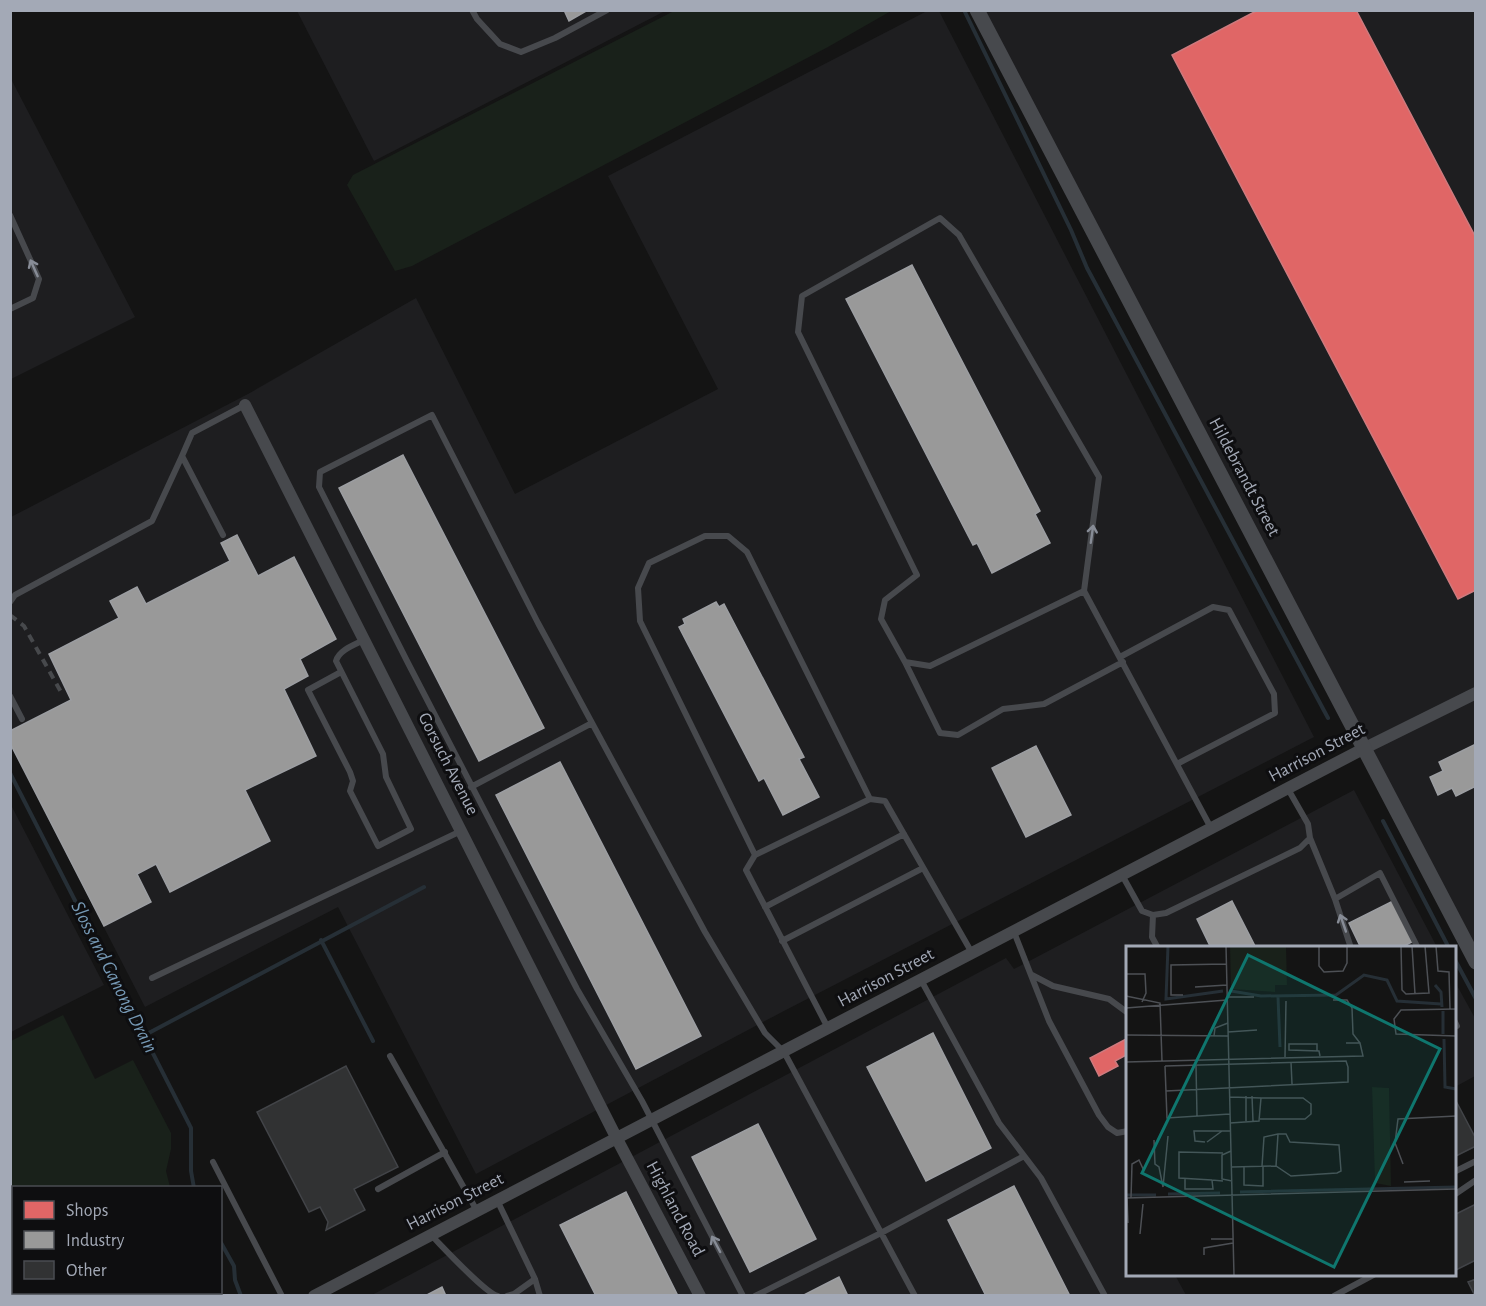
<svg xmlns="http://www.w3.org/2000/svg" width="1486" height="1306" viewBox="0 0 1486 1306" font-family="'Alegreya Sans',sans-serif">
<rect width="100%" height="100%" fill="#141414"/>
<path fill="#1e1e20" d="M929,10L939,11L1314,737L782,1012L476,1174L338,907L145,1007L11,747V517L248,394L416,298L515,494L718,389L608,176Z
M297,11H665L374,161Z
M985,11H1475V948Z
M10,77L135,317L11,379H10Z
M1354,790L1437,947L1128,948V1274L1175,1275L1186,1295L370,1296L1006,958L1014,969Z
M10,803L104,985L11,1032H10Z
M1454,980L1476,1020L1475,1076L1455,1087Z"/>
<path fill="#19211a" d="M674,11H891L828,47L412,266L395,271L347,185L353,175Z
M63,1015L95,1079L133,1060L171,1133V1149L166,1171L170,1187L14,1188V1292H214L216,1295H11V1041Z"/>
<path fill="#e06666" stroke="#ce7a7e" stroke-width="1.5" d="M1258,10H1356L1476,238V590L1458,599L1172,55Z
M1128,1038V1054L1115,1061L1118,1066L1099,1076L1090,1058Z"/>
<path fill="#999" stroke="#9c9ea2" stroke-width="1.5" d="M564,10H588L569,21Z
M912,265L1040,511L1035,514L1050,543L992,573L977,543L973,545L846,299Z
M403,455L544,728L479,761L339,488Z
M237,535L258,576L294,557L336,639L300,659L308,676L284,689L316,756L245,790L270,841L170,892L156,864L137,874L151,902L104,926L10,743V731L71,700L49,654L119,618L110,601L137,587L146,604L230,561L221,543Z
M716,602L719,607L724,604L804,757L799,759L819,797L783,815L764,778L759,781L679,627L685,624L683,619Z
M1476,744V786L1456,796L1452,788L1438,795L1430,777L1443,771L1439,762Z
M1036,746L1071,815L1026,837L992,768Z
M560,762L701,1036L636,1069L496,795Z
M1232,901L1256,948H1211L1197,919Z
M1393,901L1412,942L1400,948H1361L1349,923Z
M933,1033L991,1148L926,1181L867,1067Z
M758,1124L816,1239L750,1272L692,1157Z
M1014,1186L1070,1296H986L948,1220Z
M626,1192L678,1296H596L560,1225Z
M839,1277L848,1296H802Z
M442,1287L446,1296H425Z"/>
<g fill="none" stroke-linecap="round" stroke-linejoin="round">
<path stroke="#262f36" stroke-width="4" d="M964,10L1071,230L1087,268L1328,718
M10,773L191,1128V1171L194,1188
M1383,821L1449,948
M321,940L373,1041
M1454,958L1476,999
M145,1035L424,887
M220,1241L234,1266L235,1280L241,1296"/>
</g>
<path fill="#313233" stroke="#424448" stroke-width="1.5" d="M346,1066L398,1167L354,1189L365,1210L326,1230L328,1222L320,1207L309,1212L257,1112Z
M1455,1099L1476,1139V1146L1454,1157Z
M1476,1204V1260L1454,1271V1215Z
M1476,1279V1296H1475L1468,1282Z"/>
<g fill="none" stroke-linecap="round" stroke-linejoin="round">
<path stroke="#47494d" stroke-width="6" d="M472,10L477,19L500,44L521,52L555,38L607,10
M10,215L39,279L33,298L10,309
M223,535L182,456L192,433L245,405
M1084,591L930,666L905,662L881,619L885,600L917,575L798,332L802,296L940,218L959,235L1099,477L1084,591L1211,828
M10,602L15,595L152,521L182,456
M1120,657L1213,607L1229,610L1274,694L1275,713L1177,764
M905,662L940,733L958,735L1003,709L1044,704L1123,662
M341,672L308,690L350,772L353,781L350,791L378,846L411,829L386,777L383,754L336,661C339,650 354,645 364,640
M10,696L22,719
M471,787L592,723
M1310,838L1335,899L1380,873L1418,948
M755,855L640,621L638,588L649,563L705,536H728L747,552L870,799
M1122,875L1142,911L1153,915L1166,913L1300,848L1310,838L1308,824L1288,789
M1335,899L1351,948
M765,907L904,834
M1153,915L1152,937L1158,948
M1014,932L1049,1021L1099,1115L1108,1127L1117,1133L1128,1131
M782,941L923,868
M1032,975L1053,986L1109,999L1128,1013
M152,978L461,831
M921,980L999,1123L1041,1178L1105,1296
M1454,1020L1457,1026L1454,1027
M828,1028L746,870L755,855L870,799L885,801L972,953
M390,1056L477,1211
M213,1162L282,1296
M1454,1172L1476,1161
M378,1189L445,1152
M1454,1195L1476,1180
M497,1200L535,1279L540,1296
M431,1235C442,1246 486,1294 498,1296
M507,1296L514,1294L535,1279
M743,1296L642,1101L577,989L408,663L319,487L320,472L432,415L538,623L705,932L765,1033L784,1052L915,1296
M755,1296L881,1233L1024,1156
M1334,1296L1375,1274"/>
<path stroke="#47494d" stroke-width="12" d="M245,405L617,1139L700,1296
M314,1296L1363,749L1476,693"/>
<path stroke="#47494d" stroke-width="15" d="M977,10L1476,962"/>
<path stroke="#47494c" stroke-width="4" stroke-dasharray="8 6" stroke-linecap="butt" d="M10,615L24,626L61,692"/>
</g>
<defs><path id="oneway-shaft" d="M-6 0H5M1.5-3L5.5 0L1.5 3" fill="none" stroke-width="1.6" stroke-linecap="round" stroke-linejoin="round" transform="scale(1.5)"/></defs>
<g stroke="#878c96">
<use href="#oneway-shaft" transform="translate(34 268) rotate(-114)"/>
<use href="#oneway-shaft" transform="translate(1092 534) rotate(-82)"/>
<use href="#oneway-shaft" transform="translate(1343 923) rotate(-109)"/>
<use href="#oneway-shaft" transform="translate(716 1244) rotate(-118)"/>
</g>
<g text-anchor="middle" dominant-baseline="central" stroke-width="6" stroke-linejoin="round" paint-order="stroke">
<g font-size="18" fill="#a3a9b6" stroke="#0e0e10">
<text transform="translate(1244 477) rotate(62)">Hildebrandt Street</text>
<text transform="translate(1317 753) rotate(-28)">Harrison Street</text>
<text transform="translate(448 764) rotate(63)">Gorsuch Avenue</text>
<text transform="translate(886 978) rotate(-28)">Harrison Street</text>
<text transform="translate(455 1202) rotate(-27)">Harrison Street</text>
<text transform="translate(675 1209) rotate(62)">Highland Road</text>
</g>
<g font-size="20" font-style="italic" fill="#7699b5" stroke="#0e0e10">
<text transform="translate(114 977) rotate(63)">Sloss and Ganong Drain</text>
</g>
</g>
<g transform="translate(1126 946)">
<rect width="330" height="330" fill="#141414"/>
<path d="M104,0H160L161,39H149V46L105,43ZM246,141L263,142L265,240L249,237Z" fill="#19211a"/>
<path fill="none" stroke="#262f36" stroke-width="3" d="M42,0L40,53L97,45M309,39L315,46L316,61M105,45L135,50L210,49L238,29L261,34L271,55L315,58M152,51L154,101M317,65V88M318,93L319,141L330,143M114,246L330,241M42,248L94,247M0,249H30"/>
<path fill="none" stroke="#4d5055" stroke-width="1.5" d="M100,0L108,330M193,0V20L198,26L217,25L221,17V0M275,0L276,44L280,48L303,47L299,0M286,0L289,48M310,0L312,25L323,26L324,63M0,28H19L20,47L16,56M69,41L101,39M57,49H45V19L100,18M0,50L34,57L36,115M101,51H128M207,54H221L226,62L227,88L234,97M0,62L101,54M330,63L275,64L268,73L270,88L330,90M102,86L131,84M0,89L102,90M88,90L89,82L102,77M191,105V98H163V104L193,105L194,110M159,111L160,55M0,116L237,110L234,97H220M165,116L166,138M70,119L71,170M39,120L220,115L222,121V136L40,145M39,120L41,172L104,168M120,150V175M126,150L127,175M104,151L135,152L133,175L104,177M134,173H179L185,168V158L177,152H135M28,194L29,218L33,221L37,241M79,196L69,195L68,185H105M81,196L96,185M105,205L96,209V233L106,235M277,218L269,197L272,173L330,170M136,220L138,191L152,188M106,221L150,220L165,230L211,227L215,225L213,199L164,196L160,188H152L150,220M118,221V239L137,240V220M59,233V243H87L86,234L97,235M86,234L53,232V206L97,207M278,236L304,235M37,241L42,190M0,252L330,243M1,252L2,277M5,252L6,218L13,214L18,225M14,288L17,258M85,293H107M78,309V302L107,297"/>
<path fill="#0f766e" fill-opacity="0.15" stroke="#0f766e" stroke-width="3" d="M122,9L314,103L208,321L16,227Z"/>
<rect width="330" height="330" fill="none" stroke="#a3a9b6" stroke-width="3"/>
</g>
<rect width="1486" height="1306" fill="none" stroke="#a3a9b6" stroke-width="24"/>
<rect x="12" y="1186" width="210" height="108" fill="#0e0e10" stroke="#4a4c52" stroke-width="1.5"/>
<rect x="24" y="1201" width="30" height="18" fill="#e06666" stroke="#4a4c52" stroke-width="1.5"/>
<text x="66" y="1216" font-size="18" fill="#a3a9b6">Shops</text>
<rect x="24" y="1231" width="30" height="18" fill="#999999" stroke="#4a4c52" stroke-width="1.5"/>
<text x="66" y="1246" font-size="18" fill="#a3a9b6">Industry</text>
<rect x="24" y="1261" width="30" height="18" fill="#313233" stroke="#4a4c52" stroke-width="1.5"/>
<text x="66" y="1276" font-size="18" fill="#a3a9b6">Other</text>
</svg>
